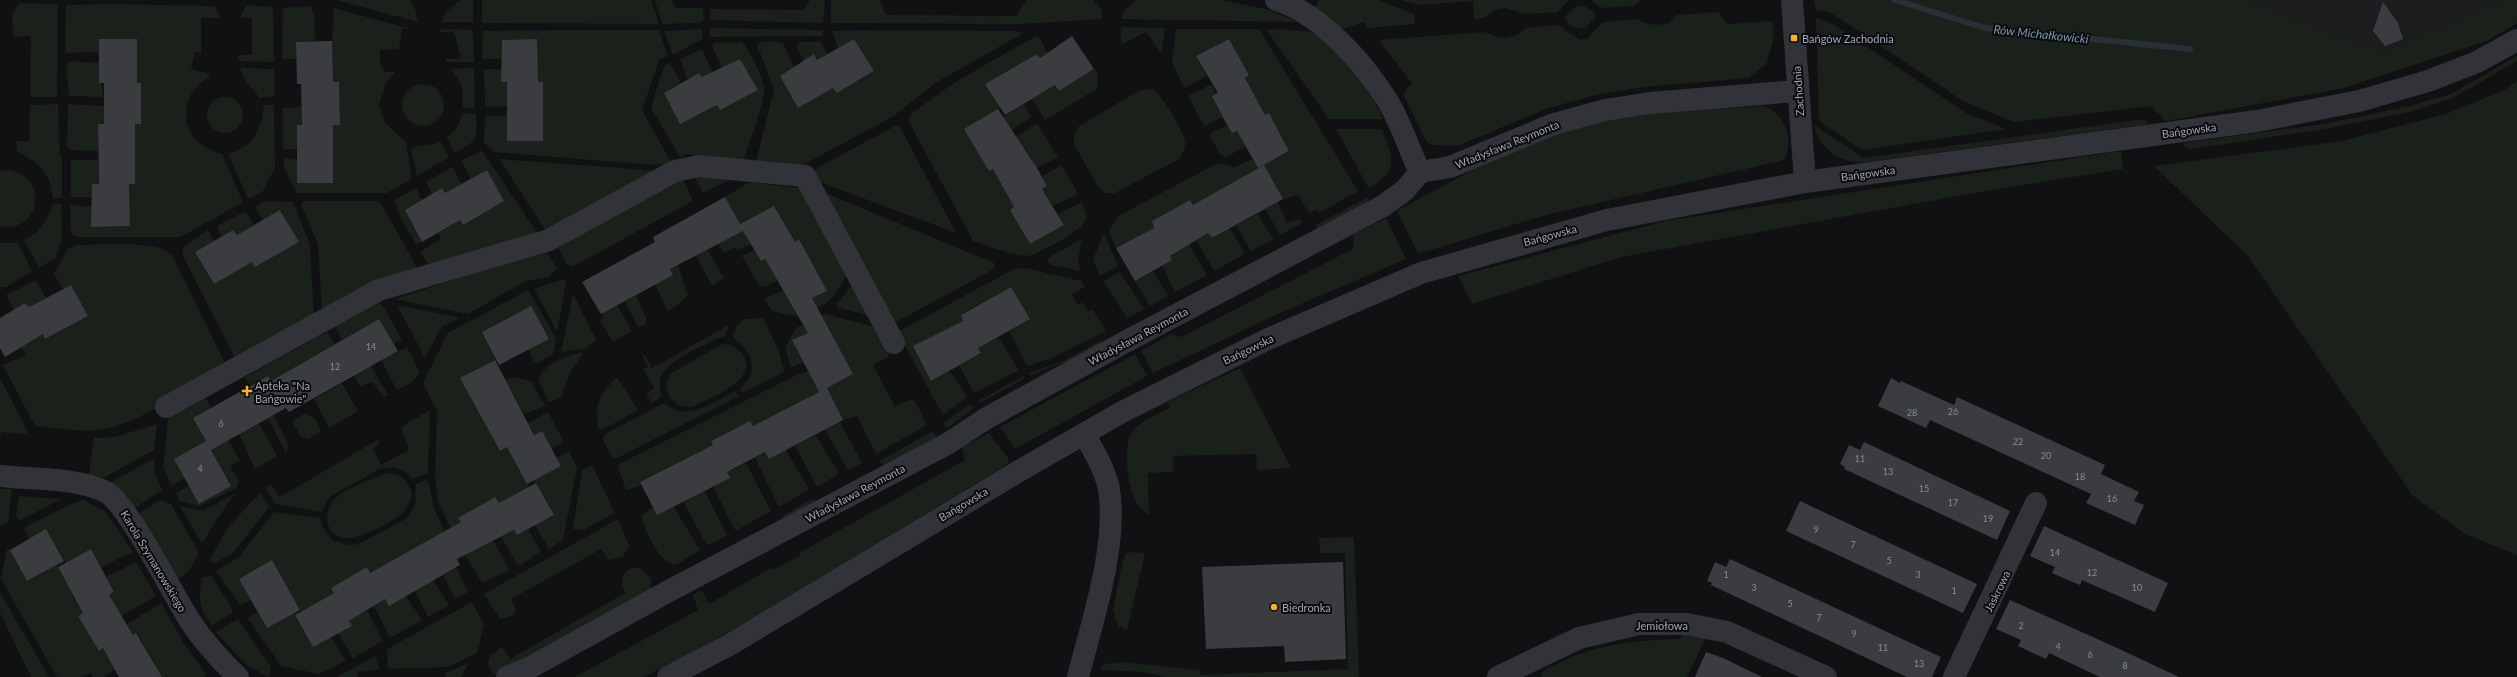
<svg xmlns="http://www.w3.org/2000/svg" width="2517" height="677" viewBox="0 0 2517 677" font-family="Lato,sans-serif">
<rect width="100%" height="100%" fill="#111113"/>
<path fill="#1d1d20" d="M2248,0H2502L2381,52Z"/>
<path fill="#19211a" d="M336,0H409L416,11L418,22Z
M460,0H473V22H442L446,12Z
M482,0H651L659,24L482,23Z
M655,0H671L676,8H703L704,19L700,23L662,24Z
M810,0H825L823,23L710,20V9L803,10Z
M831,0H880L886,15L1016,16L1026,0H1093L1102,9V19L1018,24L831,23Z
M1137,0H1221L1266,9L1298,22L1121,19L1125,10Z
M1319,0H1379L1414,14L1415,24L1368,28L1364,22L1342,29L1315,8Z
M1402,0H1569L1557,12L1526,14L1504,8L1494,10L1484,18L1474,19L1473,1L1419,5Z
M1591,0H1641L1634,6L1602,8Z
M1814,0H2248L2381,52L2502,0H2517V23L2489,40L2344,88L2166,121L2151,106L2014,122L1963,101L1845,22L1829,12L1816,10Z
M19,3L58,4L57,97H30L31,36L13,37L12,15Z
M112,4L215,6L220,18H201V53L195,52L191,69L211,74C204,81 192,89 189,99C179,127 196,147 222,154L243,202L181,237H77L71,234L70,205L92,207V227L130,226L129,184L135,183V124H141V83H137L99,52L65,53L66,5Z
M246,5L273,7L274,62L239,61L238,55H252V18H240Z
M1582,5L1594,11L1596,17L1585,28C1576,28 1566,27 1565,17L1573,8Z
M311,6L314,16L315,41L296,42V59H282L283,8Z
M334,8L418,31L402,28L399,49L380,50V63L385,72H395L386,82L379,105L385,123L406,142L412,179L387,193H297L284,168V158L297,160V183H333V125L340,124L339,83L333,82L332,41Z
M1718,12L1728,24L1773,21V41L1767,63L1749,78L1643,87L1596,95L1549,108L1457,146L1432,145L1426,141L1403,94L1412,83L1379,40L1484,32L1498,37L1507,38L1517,35L1526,28L1558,25L1580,40L1588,38L1603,22L1637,19L1644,23L1656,25L1669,23L1677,15Z
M1816,18L1831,23L1966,113L2006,129L1862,150L1819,121Z
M1121,27L1165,28L1161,53L1146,32L1121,45Z
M710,28L823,30V36L710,37Z
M439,29L473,30L474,62H447L446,59H461L454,31L440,33Z
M701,29L703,33L702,39L673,55L664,31Z
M1176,29H1259L1358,191L1319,213L1316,210L1309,213L1298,195L1283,199L1264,165L1289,151L1269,114L1265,115L1245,78L1249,75L1229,39L1197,56L1207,76L1184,88L1172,62Z
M1266,29C1278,30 1305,29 1315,34C1333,43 1377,99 1383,119H1329Z
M552,30H659L668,56L659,60L642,110L672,164L654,165L493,152L484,142L485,116H507V141H543V83L538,82L536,39L502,40L501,59H482L483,31Z
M864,30L1017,31L1024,33L935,83L894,116L801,166L756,162L774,89L757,45C763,39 775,42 783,43L794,67L780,76L798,108L833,88L837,93L874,72L854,39L838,48L832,31Z
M1036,36L1040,38L1047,53L1040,57L1037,54L985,84L1001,108L998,110L993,169L1014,207L1010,210L1030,244L1064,225L1058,214L1082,202L1087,217L1081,227L1059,242L1030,256L1012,254L973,241L909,122L911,114L955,82Z
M742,42C749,50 763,76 764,87C765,103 748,146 743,162L685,154L680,157L651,108L664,66L670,63L681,83L664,93L680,123L717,105L720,110L758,90L740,59L722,68L712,46L714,43Z
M802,42H821L827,54L818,60L814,54L804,61L796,45Z
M702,49L713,73L703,79L699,73L687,79L680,59Z
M2517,56V61L2453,98L2410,112L2325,129L2191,149L2186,147L2183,143L2324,124L2409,106L2451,94Z
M69,61L99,63L103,97L69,96L66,68Z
M240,68L274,69L275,96L259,98C251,84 245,85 240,68Z
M474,68L475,108H463L462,86L451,69Z
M484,69H501V82H507V106L485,107Z
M1094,69L1097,70L1098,88L1045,120L1032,99L1055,85L1060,91Z
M2517,81V555L2465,534L2413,496L2248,256L2154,166L2342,141L2449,113L2506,89Z
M402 105a21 21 0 1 1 42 0a21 21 0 1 1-42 0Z
M1212,84L1223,117L1204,126L1188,96Z
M1153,89C1163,97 1182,128 1185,141C1186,148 1183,153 1179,159L1115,193H1106L1098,187L1074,144V134L1079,126L1140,90Z
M207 115a18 18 0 1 1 36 0a18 18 0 1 1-36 0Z
M58,104L60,156L62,159V198L53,199C48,167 42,167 17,151L16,141H29L30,105Z
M68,104L104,106V124L98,125V151L71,150L67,146Z
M1024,104L1031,117L1011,131L1003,117Z
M264,105H274L275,167L263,191L248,199L228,153C253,148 261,130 264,105Z
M1764,106C1785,114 1795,139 1784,160L1546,215L1421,253H1418L1397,211C1455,179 1513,146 1578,127C1637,109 1702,110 1764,106Z
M301,107L302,125L297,149H283V108Z
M463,113L476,114C477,141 479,139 455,153L447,137L456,130Z
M2136,120H2145L2149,124L1861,163C1838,161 1819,148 1814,125L1864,158Z
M1037,123L1058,157L1037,168L1025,148L1022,150L1015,138Z
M1227,125L1232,133L1237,131L1246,147L1225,157L1220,154L1209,134Z
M895,126L900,127L956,233L817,181L814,175L815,169Z
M1336,129H1382C1393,159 1400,169 1369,189Z
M440,141L449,157L417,176L411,149C419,143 431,147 440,141Z
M482,151L538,234L429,265L420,252L441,239L438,233L460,220L463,224L504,201L487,170L471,179L461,160Z
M2121,151L2123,169L1991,190L1621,257L1472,304L1458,276L1665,221Z
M499,159L661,171L551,231L544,228Z
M1253,159L1258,169L1193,205L1190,200L1153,221L1154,228L1116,248L1109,231L1118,216L1218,163L1234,167Z
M71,160H98L99,184H92V197H71Z
M1062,165L1078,194L1053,206L1042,189L1047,186L1042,176Z
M452,167L462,184L445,193L432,194L426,182Z
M9,170C52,178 38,235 0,226V171Z
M693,174L731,179L703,193Z
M683,179L693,201L572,267L567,265L559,249L560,245Z
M749,182L800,188L847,275L833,297L825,304L798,317L772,311L764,299L783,290L794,308L826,290L799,239L795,242L774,206L740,224L725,197Z
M416,188L422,200L405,210L422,242L416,244L402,221L394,200Z
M828,194L994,263V269L898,321H891L826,197Z
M1367,198L1370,202L1319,229L1315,225Z
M264,201L293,202L310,245L314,319L237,362L183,256V247L208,230L214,241L195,252L214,284L252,262L255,267L298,242L281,210L263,220L255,207Z
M303,201H376L381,204L418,269L322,312L318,244L301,205Z
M1278,202L1287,223L1300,219L1302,223L1280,235L1265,209Z
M53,204H61L62,239L55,259L39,267L24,240C40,233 47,220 53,204Z
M246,211L254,225L237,235L233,230L221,237L217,226Z
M1257,214L1274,239L1251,251L1236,225Z
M1386,218L1406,259L1284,311L1153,373L1141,351L1170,334L1181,337L1353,249L1354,234Z
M1230,228L1245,254L1214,271L1196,240L1209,233L1212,238Z
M743,231L751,244L737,250L736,247L724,253L718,244Z
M1104,233L1118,266L1100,276L1093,259Z
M1082,239L1078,258L1080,271L1049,264L1047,260L1051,256Z
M0,243H18L32,271L6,287H0Z
M1189,244L1207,275L1175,292L1162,266L1172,260L1170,256Z
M76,245C98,245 156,239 172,255L227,367C195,385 139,423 105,429C83,433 57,428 35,426L3,365L26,355L21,347L43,334L46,339L88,316L71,285L63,289L54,274L68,249Z
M707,249L724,278L712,286L696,256Z
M754,250L761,261L765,259L778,281L763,287L759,286L742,256Z
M541,251H546L557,268L549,277L526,281L468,314L395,299Z
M678,265L688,296L668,312L655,284L670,269Z
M1025,268L1082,281L1085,287L1071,294L1078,305L1083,302L1088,311L1093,310L1106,331L1052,358L1027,366L1009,331L1030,319L1011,287L961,314L963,321L913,346L931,381L950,371L967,397L943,415L899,335V331L1014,269Z
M1153,271L1168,296L1150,306L1135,281Z
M1120,272L1144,309L1127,318L1103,281Z
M564,279L566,283L557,331L534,289Z
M36,280L46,298L29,307L25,303L14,310L6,295Z
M850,287H855L868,314L867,315L837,307L836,305Z
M528,290L556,338L553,354L538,363L534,362L528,349L496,359L461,378L500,451L508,447L529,487L499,503L495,497L458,518L476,549L493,541L510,570L482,583L455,538L438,501L435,475L437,411L423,383L448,333Z
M573,294L596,340L587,348L561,352Z
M636,295L646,317V324L638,327L625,301Z
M379,303L385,309L402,340L394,344L379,319L342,340L335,327Z
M397,305L460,318L442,326L425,358Z
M617,305L632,331L613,342L600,320L604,318L601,314Z
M825,314L875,327L889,352L888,357L873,365L895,407L909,400L915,401L927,425L876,454L857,416L843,420L827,388L853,374L825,324L792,340L803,362L791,368L785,348L796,328Z
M763,318L778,349L784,370L783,373L742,393L741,388C743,384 747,382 749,378C757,360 746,348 733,337L737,325L745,319Z
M729,325L725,336C710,341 667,361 661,376C658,383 662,390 661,397L652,403L646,394L654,388L643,369L648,367L642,355H645L652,368Z
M327,332L335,344L271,381L268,376L250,385L245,377Z
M998,337L1019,370L974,393L959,365L981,354L978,348Z
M1104,339L1097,350L1030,375L1029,373L1061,362Z
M722,344C732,344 740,349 744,357C757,381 709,398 692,407C673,408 660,392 670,374Z
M407,347L420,373L411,383L397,390L381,360Z
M581,353L583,354L569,374L561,398L549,402L538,379C548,362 562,357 581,353Z
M1135,354L1147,376L1015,449L1000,427Z
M371,366L388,395L384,397L372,382L360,387L354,376Z
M1240,368L1291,468L1257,470L1256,454L1173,456V472L1148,473L1149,514C1129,509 1122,453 1130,436C1137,421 1156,415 1170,408L1168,402Z
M808,371L819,392L753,426L750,421L711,441L713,445L640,482L642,485L626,490L618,467L621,463L797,375Z
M1023,376L1024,379L980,403L978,401Z
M514,377L531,381L545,406L524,414L505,380Z
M617,377L638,410L602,430L598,428C594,403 600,394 617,377Z
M0,378L27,430L26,434L1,432L0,440Z
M342,383L358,411L329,428L314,399Z
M735,391L739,396L617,458L612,457L603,440L605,434L664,403C688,423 711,403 735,391Z
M206,398L211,408L193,418L206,441L174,459L185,478L172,486L163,468L168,419C182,411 191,406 206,398Z
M970,404L973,408L947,429L943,423Z
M430,410L428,473L412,479L405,471L393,467L379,469L330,497L321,512L275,504L266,488L271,484L280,497L379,439L378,445L373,449L381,465L409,450L401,427Z
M548,412L564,442L551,449L535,435L528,423Z
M305,413L315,419L321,431L308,439L301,437L292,422Z
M273,415L289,445L286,453L268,418Z
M840,422L862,463L848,470L825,430Z
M259,423L277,456L255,469L239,434Z
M157,424L154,450L98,481L89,476L94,438L115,437Z
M933,431L937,438L887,465L878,462Z
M989,433L1008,458V464L774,606L690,654L643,677H575L698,610L693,595L700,591L703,592L709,604L771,568L773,570L800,556L799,553L965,460L962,447Z
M816,435L839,474L817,487L795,446Z
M228,440L240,460L230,466L239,482L236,488L200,506L179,501L176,493L189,486L200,504L231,486L211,450Z
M786,450L809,489L781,506L778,505L755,458L766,452L769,459Z
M569,451L577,468L563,540L549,549L535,525L553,515L534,480L560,466L556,458Z
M155,458L154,471L162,490L135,508L106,485Z
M746,463L771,511L737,530L734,529L713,486L730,478L727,472Z
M592,465L615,513L583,530L573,529L582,470Z
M386,473C402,473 407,480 412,493C411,500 409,505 405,510C397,521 356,541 343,538C323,533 323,509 337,497C350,486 371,480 386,473Z
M426,480L428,481L434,508L445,532L370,573L367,568L331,588L334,593L301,611L272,561L239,579L251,600L240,605L216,571L239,557L274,512L320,518L322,526L332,540L350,545L359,544L407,518L415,505L416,484Z
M0,489H12L8,523L0,526Z
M704,490L727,535L709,545L706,544L683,501Z
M236,493L216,520L202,544L180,506L203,511Z
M260,493L269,507L234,552L214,564L210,559L228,527Z
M19,496L61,499L19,521L16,516Z
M814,498L816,503L784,521L782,516Z
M84,500L106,512L133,552L101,567L91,549L66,563L46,530L30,539L24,529L29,525L73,503Z
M160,500L171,504L199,552C193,563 188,578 175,578L138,514Z
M673,506L700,550L676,565C658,562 645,531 641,515L653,507Z
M618,519L629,546L623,557L608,560L601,549L511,599L516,610L514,615L500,619L484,594Z
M528,529L541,551L521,565L517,564L501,537L514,530L517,535Z
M1354,537L1359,677H1165L1144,672L1100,670L1104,664L1123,662L1199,670L1201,675L1348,669L1345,553H1320L1319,538Z
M7,549L10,550L28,581L57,565L83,613L78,616L99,651L103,648L115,669L105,675L106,677H93L90,673L82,677H57L1,579Z
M1131,552L1145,553L1127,630L1118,626L1113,610L1123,560L1126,554Z
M136,562L156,596L121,616L109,595L114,592L106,577Z
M456,567L468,592L455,599L443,575Z
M637,567L642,569L651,579L650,592L497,675L492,672L488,664L490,656L502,647L510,659L625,593C620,581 620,570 637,567Z
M211,575L232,608V613L212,626C199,611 198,597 202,578Z
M433,580L449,605L428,617L415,591Z
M0,592L49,677H31L0,613Z
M406,596L422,620L392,637L389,636L374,606L385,599Z
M472,602L484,624L477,653L448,667L388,669L387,649Z
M161,603L183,642L207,675L203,677H162L137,633L133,635L127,624Z
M367,610L383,641L353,658L338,633L351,626L349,621Z
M258,612L267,628L294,613L313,646L331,637L346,661L319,674L281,666L248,618Z
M238,619L271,667L269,677L245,664L216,632Z
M1684,633L1706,637L1687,677H1541C1540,670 1551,667 1557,664C1596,644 1636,640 1680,639Z
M376,656L379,669L357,672L358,677H336Z
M469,663L461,677H445V673Z"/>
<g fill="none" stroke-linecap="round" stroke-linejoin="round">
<path stroke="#273037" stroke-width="6" d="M1895,0L1985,28L2190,49"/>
</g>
<path fill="#3b3c40" d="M2383,2L2398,23L2403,39L2385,46L2373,31Z
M1072,36L1094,69L1059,91L1055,85L1005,115L985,84L1037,54L1040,58Z
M99,39H137V83H141V124H135V184H129L130,226L91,227L92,184H99L98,124H104V83H99Z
M537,39L538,82H543V141H507V82H501L502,40Z
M854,39L874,71L837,93L833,88L798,108L780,76L814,54L817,60Z
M1229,39L1249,75L1245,78L1265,115L1269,113L1289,151L1258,168L1237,131L1232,133L1227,125L1212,96L1218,93L1196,56Z
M332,41L333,82H339L340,125H333V183H297V125H302L301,84H297L296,42Z
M740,59L758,90L720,110L717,105L680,124L664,93L699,73L702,77Z
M998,109L1037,168L1047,186L1042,189L1064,225L1030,244L1010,210L1014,207L993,169L989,171L964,129Z
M1264,165L1283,199L1212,238L1208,233L1170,256L1172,260L1135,281L1116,248L1154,228L1152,221L1190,200L1193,205Z
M487,170L504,201L463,225L460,220L422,242L405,210L442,188L445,193Z
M725,197L740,224L774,206L795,242L799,239L827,291L812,298L853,374L827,388L843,420L769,459L765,452L727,472L730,478L657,515L640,482L713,445L711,441L750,421L753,426L819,392L792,340L808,333L765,259L761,261L743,231L670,269L673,275L601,314L582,282L655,242L653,237Z
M280,210L299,242L255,267L252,262L214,284L195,252L233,230L237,235Z
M71,285L88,316L45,339L43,334L5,357L0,348V318L25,303L29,307Z
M1011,287L1030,319L978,348L981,353L931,381L913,346L963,321L961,315Z
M531,306L549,339L499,365L482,332Z
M379,319L398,351L289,412L286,408L211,450L231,486L199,504L174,459L206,441L193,418L268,376L271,381Z
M495,360L534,435L542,431L561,466L527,484L507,447L500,451L460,378Z
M1891,378L1900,383L1901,381L1954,405L1957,397L2105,465L2101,474L2139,492L2134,501L2144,505L2135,525L2086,503L2091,494L2067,483L1930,420L1926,428L1878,406Z
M1864,442L2010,511L1997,540L1844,469L1845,467L1840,464L1849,445L1860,450Z
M536,483L554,515L517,535L514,530L457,559L460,565L389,606L385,599L349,621L352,626L313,647L295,615L334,593L331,588L367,567L370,573L461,522L458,518L495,497L499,503Z
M1800,501L1977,584L1963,613L1786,531Z
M2044,526L2168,583L2155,612L2082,580L2080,585L2052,573L2055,567L2030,556Z
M46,529L64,561L27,581L10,550Z
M91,549L114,592L109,595L133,635L136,633L162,677H119L103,648L99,651L78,616L83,613L58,567Z
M1730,559L1941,657L1932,677H1907L1711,585L1712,583L1707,581L1715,562L1726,567Z
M272,560L300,610L267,628L239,579Z
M1343,562L1346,659L1285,662L1284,646L1206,649L1202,567Z
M2010,600L2115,647L2179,677H2100L2049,653L2046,659L2018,646L2021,640L1996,629Z
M1706,652L1723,658L1762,677H1695Z"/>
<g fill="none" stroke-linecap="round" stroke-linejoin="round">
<path stroke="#323338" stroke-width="22" d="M1276,0C1320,13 1363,62 1387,100C1401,122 1408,148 1420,172
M1792,0L1805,182
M166,407L379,290L549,240L675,171L699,166L805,176L894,343
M1,476C35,480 75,477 106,492C127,503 174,596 190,621C204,642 220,660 238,677
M507,677L531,667L667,592L947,444L987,418L1125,342L1383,206L1405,190L1420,172L1450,167L1554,124L1605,110L1650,103L1797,91
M668,677L731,644L1019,471L1122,412L1266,340L1421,273L1607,220L1805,182L2257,121L2359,101L2428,81L2477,62L2517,40
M1078,677C1092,622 1118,545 1109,489C1105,470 1094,451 1084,434
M1498,677L1579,638L1639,624H1687L1727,632L1826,677
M1954,677L2036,503"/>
</g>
<g fill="#f9b224" stroke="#0c0c0e" stroke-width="1.5">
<rect x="1790" y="34" width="8" height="8" rx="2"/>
<path d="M245 385h4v4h4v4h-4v4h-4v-4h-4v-4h4z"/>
<circle cx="1274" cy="607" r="4"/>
</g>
<g text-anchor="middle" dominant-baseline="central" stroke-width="4" stroke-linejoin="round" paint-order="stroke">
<g font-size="9" fill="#888c97">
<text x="371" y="346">14</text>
<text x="335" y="366">12</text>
<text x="1953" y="411">26</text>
<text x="1912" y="412">28</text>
<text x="221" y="423">6</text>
<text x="2018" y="441">22</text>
<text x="2046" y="455">20</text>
<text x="1860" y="458">11</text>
<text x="200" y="468">4</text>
<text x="1888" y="471">13</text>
<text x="2080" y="476">18</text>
<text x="1924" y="488">15</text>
<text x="2112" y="498">16</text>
<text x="1953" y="502">17</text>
<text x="1988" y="518">19</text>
<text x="1816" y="529">9</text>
<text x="1853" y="544">7</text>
<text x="2055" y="552">14</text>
<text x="1889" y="560">5</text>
<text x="2092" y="572">12</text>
<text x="1726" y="574">1</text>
<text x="1918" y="574">3</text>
<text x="1754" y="587">3</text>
<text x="2137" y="587">10</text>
<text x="1954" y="590">1</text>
<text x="1790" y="603">5</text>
<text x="1819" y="617">7</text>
<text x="2021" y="625">2</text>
<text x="1854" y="633">9</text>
<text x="2058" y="646">4</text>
<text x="1883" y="647">11</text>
<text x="2090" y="654">6</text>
<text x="1919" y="663">13</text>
<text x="2125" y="665">8</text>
</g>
<g font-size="11" fill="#a2a7b4" stroke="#0c0c0e" text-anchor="start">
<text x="1802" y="38">Bańgów Zachodnia</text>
<text x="255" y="385">Apteka "Na<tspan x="255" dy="13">Bańgowie"</tspan></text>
<text x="1282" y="607">Biedronka</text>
</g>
<g font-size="11" fill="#a2a7b4" stroke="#0c0c0e">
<text transform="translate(1798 91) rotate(-94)">Zachodnia</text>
<text transform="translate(2189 130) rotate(-8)">Bańgowska</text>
<text transform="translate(1507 144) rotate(-22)">Władysława Reymonta</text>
<text transform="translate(1868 173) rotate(-8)">Bańgowska</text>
<text transform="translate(1550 235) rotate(-15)">Bańgowska</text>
<text transform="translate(1138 336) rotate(-28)">Władysława Reymonta</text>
<text transform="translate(1248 349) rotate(-26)">Bańgowska</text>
<text transform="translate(855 493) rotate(-28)">Władysława Reymonta</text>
<text transform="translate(963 504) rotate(-31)">Bańgowska</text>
<text transform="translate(154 561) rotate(59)">Karola Szymanowskiego</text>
<text transform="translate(1997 591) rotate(-64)">Jaskrowa</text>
<text x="1662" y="625">Jemiołowa</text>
</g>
<g font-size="12" font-style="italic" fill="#7796b1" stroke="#0c0c0e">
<text transform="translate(2041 34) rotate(6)">Rów Michałkowicki</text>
</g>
</g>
</svg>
